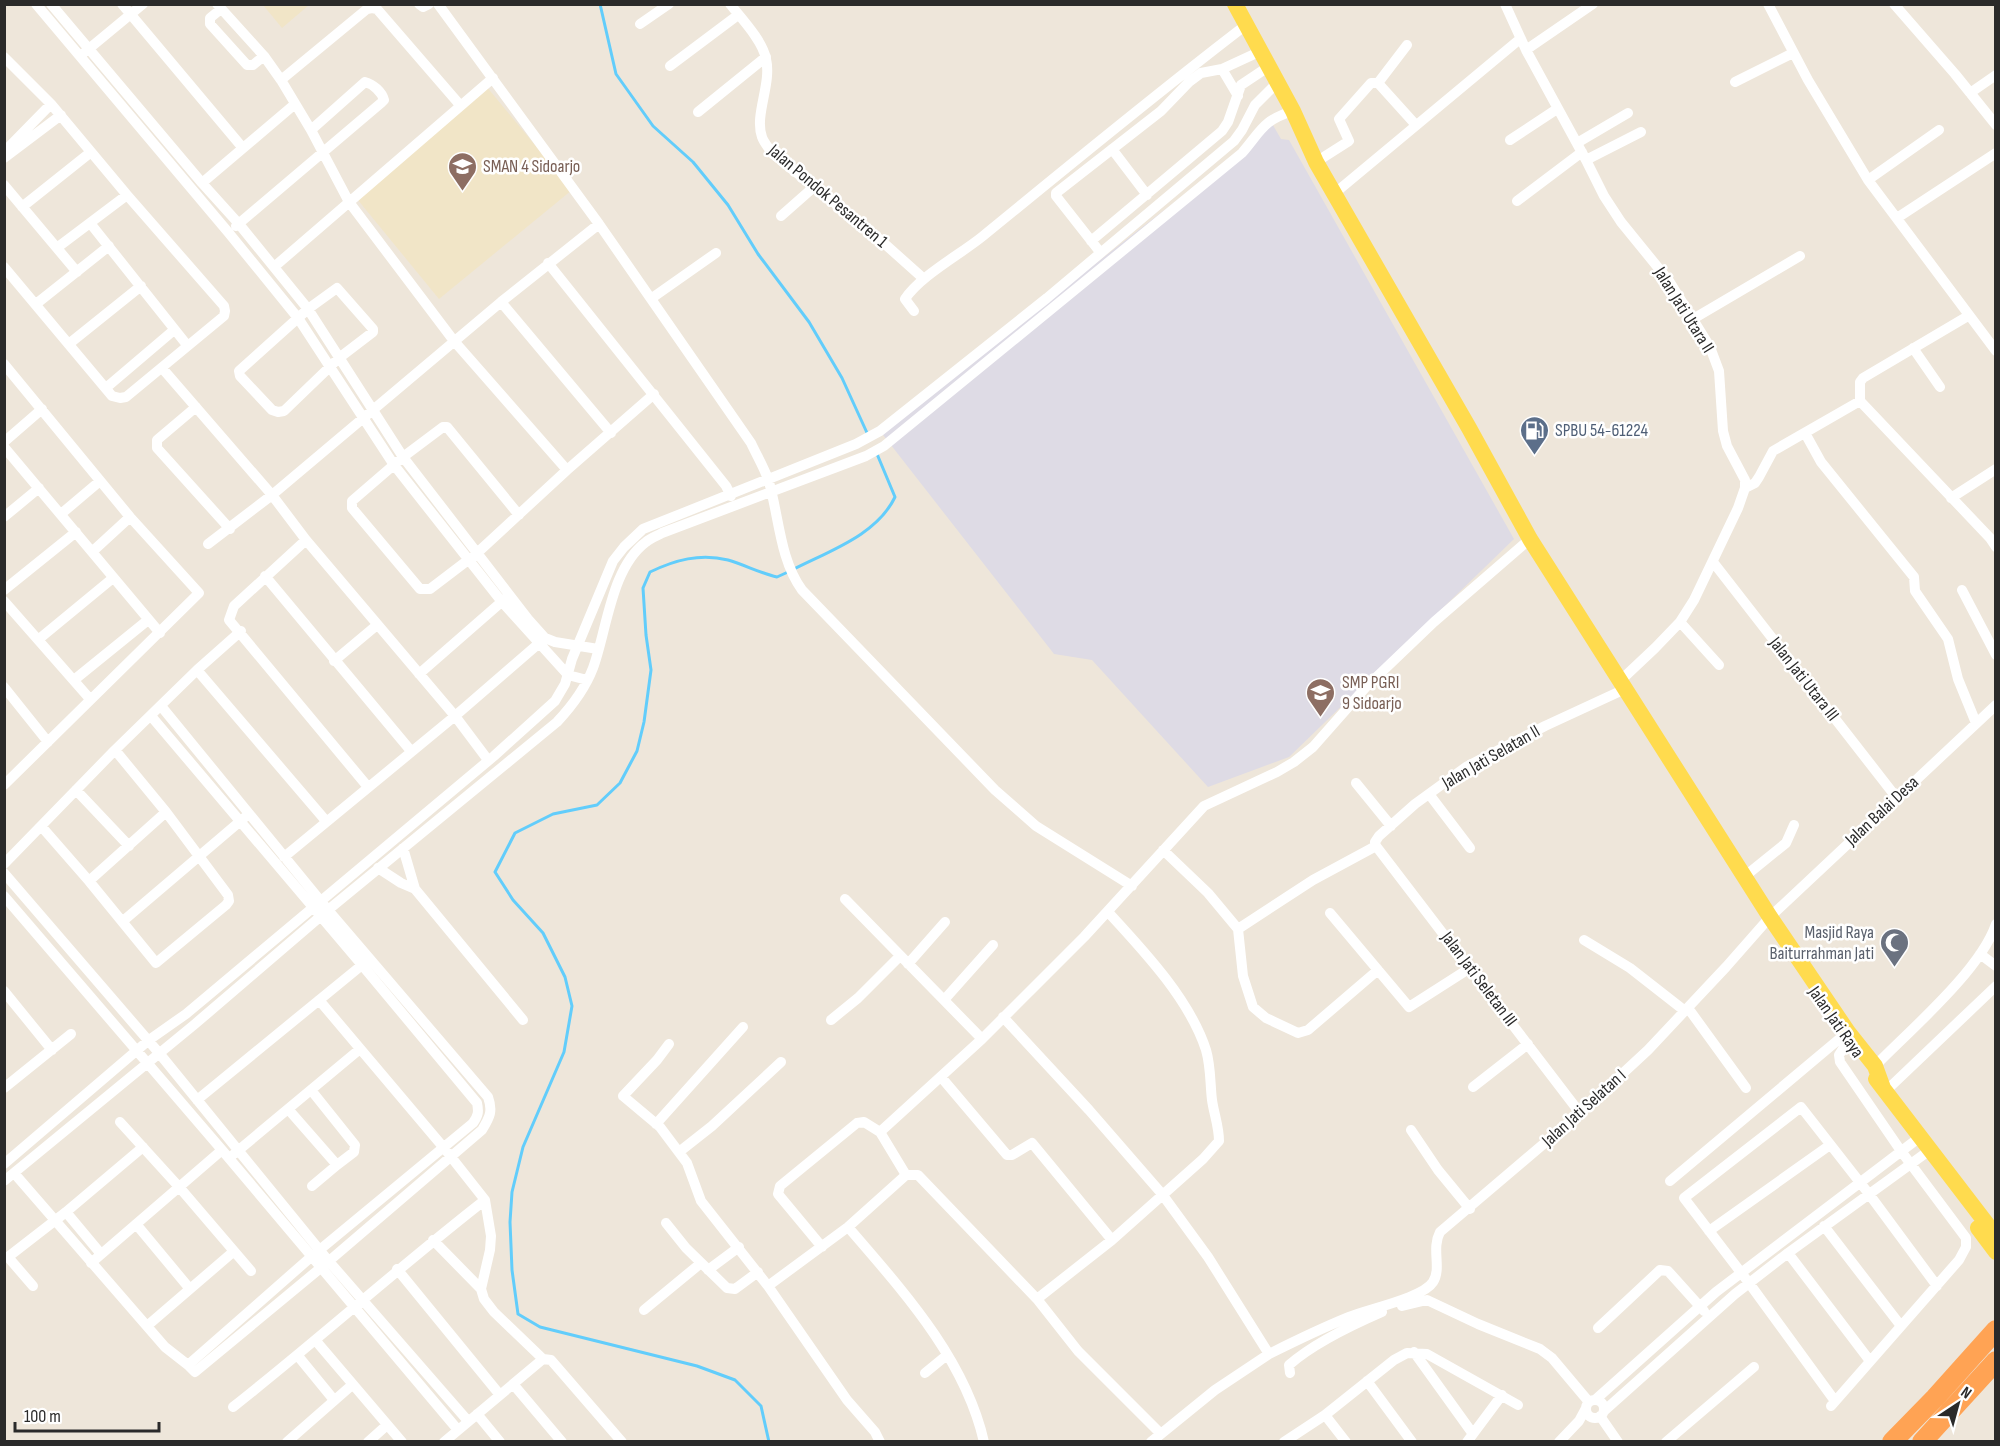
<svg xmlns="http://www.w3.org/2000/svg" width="2000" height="1446" viewBox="0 0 2000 1446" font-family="'Sofia Sans Condensed',sans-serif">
<rect width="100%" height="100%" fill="#eee6da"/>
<path fill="#dedbe5" d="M1270,120L1281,139L1289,140L1514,539L1289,757L1208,787L1092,660L1054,654L880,431L1234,156Z"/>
<path fill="#f1e5c7" d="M263,5H309L282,28Z
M486,86L572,190L439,299L353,194Z"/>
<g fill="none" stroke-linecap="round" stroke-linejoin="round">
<path stroke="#62cdfb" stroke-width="3" d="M600,4L616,74L653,126L693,162L728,205L758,254L809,322L842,378L868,435
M794,569C829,551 877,535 895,497L877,454
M769,1442L761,1406L735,1380L697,1366L540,1327L518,1314L512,1270L510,1222L512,1192L523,1147L564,1052L572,1006L565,977L543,933L513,900L495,872L515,833L553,814L597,805L620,783L637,751L644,722L651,670L646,635L643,588L650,572C675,560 700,553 728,560C745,565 760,573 777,577L788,572"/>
<path stroke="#fff" stroke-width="10" d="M36,4L228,232L298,318L394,465L502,602L568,675L587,680
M51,4L202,183L239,224L308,309L403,457L528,619L545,638L555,642L598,649
M122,4L242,147
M217,4L264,56L281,80L311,130L349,202L454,341L567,470
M419,4L423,7L429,4
M438,4L599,224L751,443C757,456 765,469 769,482C779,517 780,560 802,590L995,790L1036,826L1132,886
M730,4C741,18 763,41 766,59C772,84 754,115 762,137C764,143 769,148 772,153L877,237L924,279
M1505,4L1526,50L1586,160L1604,196L1621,222L1669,281L1710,347L1719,371L1723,431L1727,446L1745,480V488L1738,508L1694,600L1680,622L1655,648L1620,681
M1768,4L1808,80L1868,180L1996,351
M1894,4L1955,74L1996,125
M221,9L210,18V24L247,65H253L264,56
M640,24L669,4
M1526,50L1593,4
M85,52L143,4
M4,57L51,104L127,195L224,306L225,311L224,316L126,397L120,398L112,396L4,267
M670,66L738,15
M1222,69L1238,96
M281,80L367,9L372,8L377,9L460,105
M1735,82L1793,53
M1378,83L1407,45
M1970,93L1996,75
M698,112L766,57
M1510,140L1557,109
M1577,143L1628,113
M1112,149L1147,195
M4,152L51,104
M4,158L61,115
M1586,160L1641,132
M1316,162L1349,141L1339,119L1371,83H1378L1415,124
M1868,180L1939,130
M202,183L295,104
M4,185L77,272
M1335,193L1520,39
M1517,201L1582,152
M22,207L91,152
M781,216L815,186
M1897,218L1996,153
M90,223L187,345
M236,226L381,103L384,100C382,92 373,84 365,82L311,130
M1091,241L1222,131L1228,122L1241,85L1268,67
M58,247L127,195
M1100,252L1056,196V193L1161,111L1189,82L1201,73L1222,69L1261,51
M548,263L726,486L731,496
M274,267L493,78
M337,288L373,329V332L339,358L284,411L278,412L272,410L240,376L239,371L308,309Z
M652,298L716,253
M501,302L611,433
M36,304L109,246
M914,311L905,299C920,276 961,254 983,236C1070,165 1157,93 1246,25
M1693,319L1800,256
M70,343L141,286
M1913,348L1940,387
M4,364L130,517L199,593L4,785
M162,368L272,495L306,540L455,716L488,760
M107,387L174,330
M1860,401V382L1863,378L1968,316
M196,407L157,440V448L230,529
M1805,433L1821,462L1914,577L1915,591L1948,639L1958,679L1976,723
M4,442L42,409
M4,447L160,633
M1745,488L1755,483L1759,477L1773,451L1860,401L1990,538L1996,547
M1951,498L1996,469
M61,514L100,481
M519,515L447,427H443L403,457L352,501V508L420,589H430L476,554L567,470L654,394
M4,517L39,488
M306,540L234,606L229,620L368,787
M208,544L272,495L501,302L599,224
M93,551L130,517
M1713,562L1896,797
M265,576L411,751
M4,590L76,532
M1962,590L1996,655
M4,601L90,699
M1680,622L1719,665
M39,639L113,578
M334,661L377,625
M197,670L326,821
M419,674L506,598
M74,680L148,620
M4,687L48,742
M151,716L362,965L477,1103C479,1112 478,1116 473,1123L311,1257L188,1365L195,1372L329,1261L482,1130C490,1117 493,1111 488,1097L328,910L161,706
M1356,783L1391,826
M76,790L129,846
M1429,794L1470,848
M41,826L89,881L156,963L226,905L229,901L228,895L166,812L115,750
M1376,846L1580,1113
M1376,846L1375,842L1379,836L1415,804L1466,767L1545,726L1625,689
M1163,850L1208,893L1238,929L1243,976L1253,1007L1266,1018L1298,1033L1308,1030L1378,970
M284,857L455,716L544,639
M4,864L115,750L197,670L241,631
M378,868L401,883L415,889L403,848
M4,873L159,1053L326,1258L468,1421
M1744,877L1786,843L1794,825
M89,881L166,812
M415,889L523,1020
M4,896L222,1150L458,1430
M845,899L982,1039
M1330,913L1409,1007L1470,968
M123,921L244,818
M1238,929L1313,880L1376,846
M1584,940L1630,968L1685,1011
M1980,954L1996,966
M908,964L945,922
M4,991L52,1050
M319,1000L444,1148L485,1200L491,1236L490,1250L481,1289L484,1299L494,1312L543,1359
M944,1000L993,945
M1688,1008L1746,1088
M1003,1017L1089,1110L1162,1194L1208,1257L1269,1354C1295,1341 1322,1328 1349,1317C1368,1309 1423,1298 1433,1282C1442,1268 1431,1249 1440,1232L1580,1113L1648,1050L1726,967L1770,917L1996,705
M831,1020L858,998L899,957
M669,1044L657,1060L623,1096L660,1127L687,1163L701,1201L768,1286
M1875,1066C1910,1030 1980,971 1996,924
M941,1077L1007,1155H1012L1032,1143L1112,1240
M1473,1087L1528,1044
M1890,1087L1996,986
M4,1088L71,1034
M197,1100L362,965
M288,1109L337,1165L354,1152L355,1145L311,1090
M120,1122L180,1188L251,1271
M656,1124L743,1027
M1411,1130L1438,1170L1470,1209
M880,1132L982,1039L1084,937L1204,806L1277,772L1294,762L1313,747L1366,687L1434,622L1530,539
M679,1152L712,1126L781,1062
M234,1154L360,1049
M4,1164L149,1040L186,1014L494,756L555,701L565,684L572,659L613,561L624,547L643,529L856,444L880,431L1047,298L1234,141L1242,130L1255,105L1277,83
M14,1173L165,1347L188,1365
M4,1181L195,1024L328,910L557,722C572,706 585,689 593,668C607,630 611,568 646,542C651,538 657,536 662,533L866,456L884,446L1242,153C1261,131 1263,120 1293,111
M1670,1181L1844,1035
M312,1186L337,1165
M66,1212L101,1254
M666,1223L686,1248L727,1288L735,1289L758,1272
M136,1224L190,1289
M1824,1226L1901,1326
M848,1227C902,1290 965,1358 984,1442
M1709,1231L1830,1145
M433,1240L481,1289
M822,1247L778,1194L780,1186L857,1123L864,1122L880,1132L906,1175H918L1037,1299L1078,1351L1160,1433
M1788,1253L1870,1361
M91,1263L222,1150
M397,1269L500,1395
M708,1270L739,1247
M33,1286L8,1257L66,1212L143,1147
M1037,1299L1112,1240L1203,1159L1219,1141C1219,1127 1214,1114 1212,1100C1210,1084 1211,1067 1206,1050C1190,1000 1144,951 1108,912
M1402,1306L1427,1300L1478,1324L1540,1349L1552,1358L1589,1402
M644,1310L701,1263
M147,1326L233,1252
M1598,1328L1660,1270L1668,1271L1704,1311
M316,1341L402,1442
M1414,1352L1473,1434
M298,1356L334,1400
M925,1373L947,1355
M1290,1373L1289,1365C1314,1343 1352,1325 1382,1312
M1367,1381L1412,1442
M513,1384L562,1442
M1595,1400L1716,1292L1920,1137
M1586 1409a9 9 0 1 1 18 0a9 9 0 1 1-18 0Z
M1835,1401L1749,1283L1684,1198L1801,1107L1869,1194L1937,1286
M1831,1406L1959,1260L1966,1247V1238L1901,1151L1840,1062L1839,1055L1848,1041
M233,1407C318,1340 399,1267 485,1200
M1604,1411L1735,1294L1788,1253L1930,1150
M477,1414L500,1442
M1325,1415L1346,1442
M1600,1416L1618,1442
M287,1442L352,1385
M368,1442L387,1425
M444,1442L543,1359L551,1360L622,1442
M880,1442L875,1432L847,1400L768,1286L848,1227L906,1175
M1151,1442L1215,1390L1269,1354
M1284,1442L1325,1415L1394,1360L1407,1353L1427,1354L1518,1405
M1467,1442L1502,1395
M1559,1442L1579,1421L1586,1408
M1666,1442L1754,1367"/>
<path stroke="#ffdb4e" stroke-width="16" d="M1235,4L1293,111L1316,162L1469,428L1530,539L1770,917L1848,1032L1875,1066L1883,1088
M1876,1079L1996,1236
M1978,1228L1996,1252"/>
<path stroke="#ffa354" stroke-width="20" d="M1892,1442L1935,1398L1996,1330
M1922,1442L1996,1361"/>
</g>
<defs>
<symbol id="school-pin" viewBox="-11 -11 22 30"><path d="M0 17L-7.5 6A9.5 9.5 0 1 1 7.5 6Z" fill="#8d6e63" stroke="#fff"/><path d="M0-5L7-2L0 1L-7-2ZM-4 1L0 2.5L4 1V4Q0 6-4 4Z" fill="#fff"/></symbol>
<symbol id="fuel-pin" viewBox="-11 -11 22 30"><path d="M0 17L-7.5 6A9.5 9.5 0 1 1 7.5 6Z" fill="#5c6f8a" stroke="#fff"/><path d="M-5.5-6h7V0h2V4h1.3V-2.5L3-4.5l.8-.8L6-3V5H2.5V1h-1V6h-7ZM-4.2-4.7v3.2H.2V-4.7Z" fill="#fff"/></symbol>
<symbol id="mosque-pin" viewBox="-11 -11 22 30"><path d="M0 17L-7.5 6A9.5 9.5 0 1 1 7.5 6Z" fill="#6b7280" stroke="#fff"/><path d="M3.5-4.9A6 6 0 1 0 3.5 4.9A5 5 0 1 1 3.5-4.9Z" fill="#fff"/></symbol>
</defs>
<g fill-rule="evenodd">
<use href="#school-pin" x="446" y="150" width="33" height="45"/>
<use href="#fuel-pin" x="1518" y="414" width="33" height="45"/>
<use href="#school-pin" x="1304" y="676" width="33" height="45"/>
<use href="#mosque-pin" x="1878" y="926" width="33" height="45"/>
</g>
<g text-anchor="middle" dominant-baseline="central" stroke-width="5" stroke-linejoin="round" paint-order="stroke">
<g font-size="18" fill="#785e54" stroke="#fff" text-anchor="start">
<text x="483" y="166">SMAN 4 Sidoarjo</text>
<text x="1342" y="682">SMP PGRI<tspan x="1342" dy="21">9 Sidoarjo</tspan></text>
</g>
<g font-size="18" fill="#2a2a2a" stroke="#fff">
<text transform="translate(828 196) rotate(40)">Jalan Pondok Pesantren 1</text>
<text transform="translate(1684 310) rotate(58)">Jalan Jati Utara II</text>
<text transform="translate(1804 679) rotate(52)">Jalan Jati Utara III</text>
<text transform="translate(1491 757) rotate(-30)">Jalan Jati Selatan II</text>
<text transform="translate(1882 811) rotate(-43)">Jalan Balai Desa</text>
<text transform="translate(1479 979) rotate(53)">Jalan Jati Seletan III</text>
<text transform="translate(1836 1022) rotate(55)">Jalan Jati Raya</text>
<text transform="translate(1584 1108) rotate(-42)">Jalan Jati Selatan I</text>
</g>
<g font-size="18" fill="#4e5e75" stroke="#fff" text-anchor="start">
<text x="1555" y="430">SPBU 54-61224</text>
</g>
<g font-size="18" fill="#5b616d" stroke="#fff" text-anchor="end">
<text x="1874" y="932">Masjid Raya<tspan x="1874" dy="21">Baiturrahman Jati</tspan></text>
</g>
</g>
<rect width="2000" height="1446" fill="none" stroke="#2a2a2a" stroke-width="12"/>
<g transform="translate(1958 1404) rotate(36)" stroke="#ffffff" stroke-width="4.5" paint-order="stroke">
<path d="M0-4.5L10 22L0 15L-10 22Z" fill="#2a2a2a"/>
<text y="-9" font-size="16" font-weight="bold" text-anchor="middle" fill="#2a2a2a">N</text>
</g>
<path d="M15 1422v9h144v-9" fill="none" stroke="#2a2a2a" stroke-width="3"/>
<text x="24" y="1422" font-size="18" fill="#2a2a2a" stroke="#ffffff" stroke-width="4.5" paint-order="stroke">100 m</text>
</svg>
